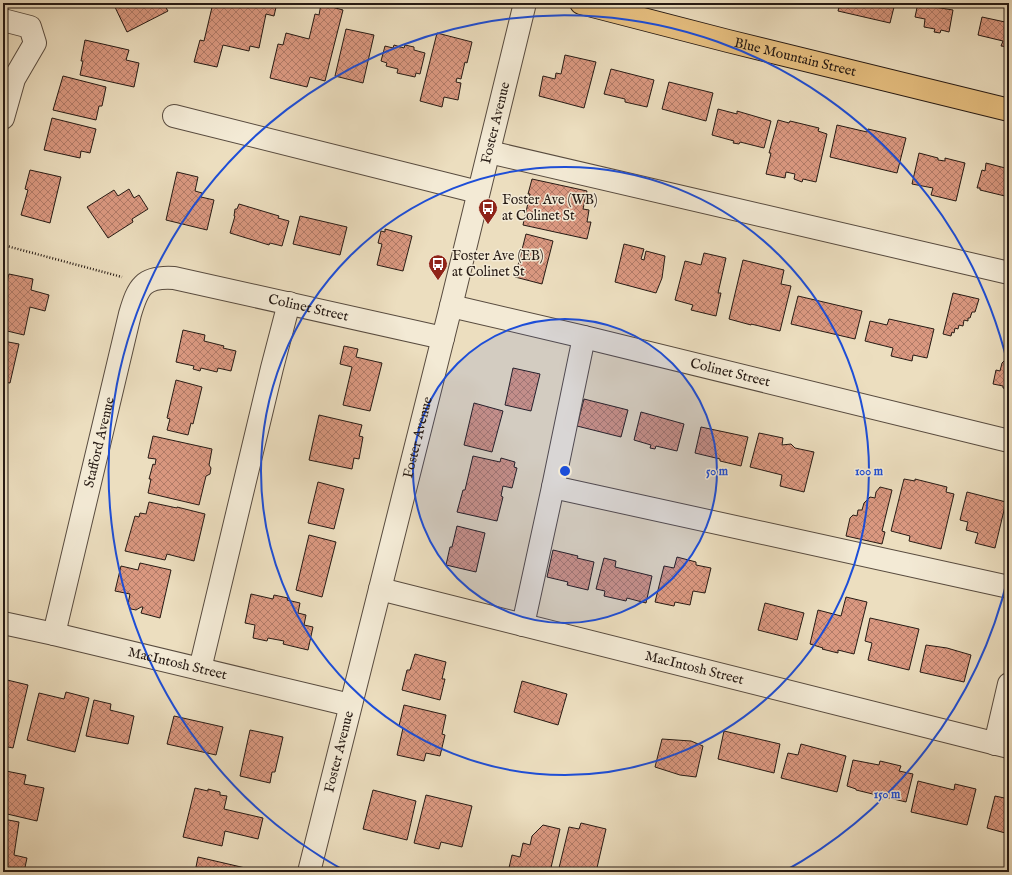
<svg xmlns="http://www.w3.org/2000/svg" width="1012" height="875" viewBox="0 0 1012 875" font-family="'IM FELL English',serif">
<defs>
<pattern id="building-cross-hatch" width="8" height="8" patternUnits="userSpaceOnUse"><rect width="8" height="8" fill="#da9880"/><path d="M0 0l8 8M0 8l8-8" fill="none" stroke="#b17b68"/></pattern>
</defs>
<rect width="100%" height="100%" fill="#ecdebf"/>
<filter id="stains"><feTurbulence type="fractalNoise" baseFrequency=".005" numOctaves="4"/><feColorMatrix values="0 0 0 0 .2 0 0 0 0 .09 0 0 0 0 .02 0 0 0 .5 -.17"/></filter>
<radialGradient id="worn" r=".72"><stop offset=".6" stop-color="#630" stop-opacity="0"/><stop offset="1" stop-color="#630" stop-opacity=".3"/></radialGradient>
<path fill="url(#building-cross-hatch)" stroke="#261a14" d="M113,3H163L168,11L127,32Z
M213,3H277L274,16L266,14L259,48L250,46L249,51L223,45L217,67L194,62L200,40L204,41Z
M801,3H826L825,7L813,4L812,7L801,4Z
M840,3H895L890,23L838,11Z
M918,3H935L934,7L953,10L949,32L941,30L940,33L934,32L935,29L924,27L925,19L915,17Z
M321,4L343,10L325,81L310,77L307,87L270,78L278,44L283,45L286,33L309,39L315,14L319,15Z
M1008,6L1009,47L1001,46L1003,41L978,35L982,17L1005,22Z
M346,29L374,35L363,83L335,76Z
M437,33L472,42L467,63L465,62L461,79L457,78L456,82L461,83L458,100L444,97L442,107L420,101Z
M85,40L129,50L126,60L139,63L134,87L80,75L83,61H81Z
M394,45L404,48L405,45L414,47V50L425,53L420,74L416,73L415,77L397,73L398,69L386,66L387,63L381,61L385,46L393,48Z
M565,55L596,62L584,108L539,96L543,76L555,79L556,73L561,74Z
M611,69L654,80L647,107L625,102V99L604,94Z
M63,76L106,87L102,106H99L96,120L53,110Z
M669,82L713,93L706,121L662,109Z
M718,109L737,114V111L771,121L764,148L740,142L739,144L733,143L734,141L712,135Z
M52,118L96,129L90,153L81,151L80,158L44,150Z
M778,120L789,123L790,121L819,128L818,131L827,134L816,182L803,179L802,182L794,179L795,174L786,172L785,178L766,174L771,153H769Z
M837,125L867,132L868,129L906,138L897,173L830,157Z
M919,153L938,158V160L945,161V158L965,163L956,201L931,195L933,188L912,184Z
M986,163L1009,169V197L980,190V188H977L982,170L985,171Z
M30,170L61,177L50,223L21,215L28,190L25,189Z
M177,172L198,177L195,191L202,193L201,197L214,200L207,230L166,220Z
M532,179L587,191L583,209L589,210L587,222H591L587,239L523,225L530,194H528Z
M129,189L134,198L139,195L148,209L132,219L133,222L108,238L87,207L114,190L118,196Z
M239,204L279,216L278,218L289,221L282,246L270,243L269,245L230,233L235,216H234L235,209H237Z
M300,216L347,227L340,255L293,244Z
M385,229L412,236L403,271L377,265L382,244L378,243L381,231L385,232Z
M526,234L553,241L542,284L515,277Z
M624,244L644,249L641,259L644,260L646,251L665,256L662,278L656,293L615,282Z
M704,253L726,258L718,293H721L716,316L691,310L693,305L675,300L685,261L701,265Z
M743,260L784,270L781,284L791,286L780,331L751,324V325L729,319Z
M9,274L33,279L31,290L49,295L45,311L30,307L24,335L3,330V284L6,285Z
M953,293L979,299L975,312H972L970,318H968V321L964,320L963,326L959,325L958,329L955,328L954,333L952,332L951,336L943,334Z
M798,296L862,311L855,339L791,324Z
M889,319L934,329L927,358L913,355L912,361L891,356L893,348L865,341L870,321L887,325Z
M183,330L205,335L204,341L224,346L223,348L236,351L231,371L218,368L217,372L201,368L200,371L193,369L194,366L176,362Z
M3,341L19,344L10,383L3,382Z
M344,346L358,349L356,357L382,363L370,411L343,405L352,367L340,364Z
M1009,356V390L1003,388V386L993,384L996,370L1000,371L1002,363Z
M513,368L540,374L531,411L505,405Z
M176,380L202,387L193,424L191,423L188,435L167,430L170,419L167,418Z
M584,399L628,410L621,437L577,426Z
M474,403L503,411L492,452L464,445Z
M641,412L684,424L677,451L656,446L655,449L650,448L651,445L634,440Z
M319,415L362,425L359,436L363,437L359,459L354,458L352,469L309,460Z
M701,427L748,437L741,466L720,461V459L695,453Z
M759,433L783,438L782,445L791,444L795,448L814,452L804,492L780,486L782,475L750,467Z
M153,436L212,449L209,465L211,468L210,474L206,476L199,505L148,493L151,479H149L153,464L155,465L156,459L148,458Z
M473,456L500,462L501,458L515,462L514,467L517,468L512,488L503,486L501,496L503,497L497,521L457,512L463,490H465Z
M904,479L915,481V479L947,487L946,492L954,494L941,549L909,541L910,536L891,531Z
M318,482L344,489L334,529L308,523Z
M880,487L892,490L882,531L885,532L882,544L846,536L850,518L853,515L857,516L858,510H862L864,503L870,497L875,498L876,492Z
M967,492L1006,502L995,548L975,543L978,533L966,530L968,522L960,520Z
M149,502L177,508V507L205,514L194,561L167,554L165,560L125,551L135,516L139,517L140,513L146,514Z
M457,526L485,533L476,572L446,565L450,547H452Z
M309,535L336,542L322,597L296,590Z
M553,550L578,556L577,558L594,562L588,590L567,585L568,582L547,577Z
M677,557L696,562V565L711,568L705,593L693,591L690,605L675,602L674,606L655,602L664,566L674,568Z
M604,558L616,561L615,567L652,576L646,603L627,598L626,601L604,596L605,591L596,589Z
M140,563L171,570L160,618L141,613L143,607H141L136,610L131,609L128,604L130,594L115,591L121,566L138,570Z
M251,594L273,599L274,595L288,598L287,600L300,603L298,613L306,615L304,625L313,627L308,650L283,644L284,641L268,638L267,641L253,638L255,625L245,623Z
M846,597L867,602L854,654L838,650V653L822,649L823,648L810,644L818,610L841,616Z
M765,603L804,613L797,640L758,630Z
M870,618L919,629L909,670L868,660L872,643L865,641Z
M926,645L947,648L971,655L964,682L920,672Z
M415,654L446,662L442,679H445L440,700L402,690L407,670H410Z
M3,679L28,685L13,748L3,746Z
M522,681L567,694L558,725L514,712Z
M66,692L89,698L75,752L27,740L39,693L64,699Z
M94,700L111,704L110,710L134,716L128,744L86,736Z
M404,705L446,715L442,734L445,735L440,756L426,753L424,761L397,755L403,728L399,726Z
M174,716L223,727L216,755L167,744Z
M250,730L283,737L275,772H272L270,783L240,776Z
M724,731L780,744L774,773L718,759Z
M662,739L691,741L703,746L696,777L680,775L655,767Z
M801,744L846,756L837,792L781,778L788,753L798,755Z
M853,760L879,765L880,761L901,766L899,771L913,774L906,802L856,790V789L847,786Z
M6,771L26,775L24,784L44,788L37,821L3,813V777Z
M918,781L954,790L955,784L976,789L967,825L911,812Z
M195,788L208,791V789L220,792V795L227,796L224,809L263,818L258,839L225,831L222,846L183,837Z
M373,790L416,801L407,840L363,829Z
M426,795L472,806L462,847L441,842L439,849L414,843Z
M995,796L1009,799V834L987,828Z
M3,819L19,822L14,855L27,858L24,872H3Z
M581,823L606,829L596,872H558L569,827L579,829Z
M543,825L560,829L550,872H508L512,855L520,857L523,843L530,845L532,836Z
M198,857L254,870V872H196L197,868L196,867Z"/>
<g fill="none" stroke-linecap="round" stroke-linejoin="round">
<defs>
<g id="minor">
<path d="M3,20L30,27L35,43L14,79L3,118"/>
<path d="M174,116L478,192"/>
<path d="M489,152L1009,273"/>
<path id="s1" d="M451,306L584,337L1009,441"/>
<path d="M553,487L1009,587"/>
<path id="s2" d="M380,589L1009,747"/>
<path id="s3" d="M3,623L54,634L350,705"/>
<path d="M523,625L553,487L584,337"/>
<path id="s4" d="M54,634L130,314C138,287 143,276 174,278L443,338"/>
<path d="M200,669L272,368L289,303"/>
<path d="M995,744L1009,684"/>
<path id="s5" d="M309,872L451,306L525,3"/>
</g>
<g id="major">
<path id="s6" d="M581,3L728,41L1009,110"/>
</g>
</defs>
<use href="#minor" stroke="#584b3f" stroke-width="24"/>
<use href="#major" stroke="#261a14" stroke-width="24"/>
<path stroke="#261a14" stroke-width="2.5" stroke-dasharray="1 2" stroke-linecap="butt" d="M3,245L122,277"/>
<use href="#minor" stroke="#f3ead5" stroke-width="22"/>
<use href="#major" stroke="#e6bf80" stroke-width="22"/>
</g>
<circle cx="565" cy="471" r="152" fill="#1d4ed8" fill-opacity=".12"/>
<g fill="none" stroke="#1d4ed8" stroke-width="2">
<circle cx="565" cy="471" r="152"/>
<circle cx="565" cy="471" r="304"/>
<path d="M1008 577A456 456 0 0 1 783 872M347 872A456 456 0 1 1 1008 365"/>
</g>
<defs>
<symbol id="bus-pin" viewBox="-11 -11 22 30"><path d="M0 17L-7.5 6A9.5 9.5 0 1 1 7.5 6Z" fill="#8f2418" stroke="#f3ead5"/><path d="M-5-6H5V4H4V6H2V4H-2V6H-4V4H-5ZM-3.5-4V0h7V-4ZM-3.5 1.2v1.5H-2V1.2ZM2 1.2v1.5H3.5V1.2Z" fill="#fff"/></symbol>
</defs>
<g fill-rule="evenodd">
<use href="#bus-pin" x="477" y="197" width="22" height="30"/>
<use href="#bus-pin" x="427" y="253" width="22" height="30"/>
</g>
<g text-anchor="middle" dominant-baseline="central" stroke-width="3" stroke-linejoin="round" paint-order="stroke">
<g font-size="14" fill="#261a14" stroke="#f3ead5">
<text stroke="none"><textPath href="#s6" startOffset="221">Blue Mountain Street</textPath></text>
<text stroke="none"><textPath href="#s5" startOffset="772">Foster Avenue</textPath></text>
<text stroke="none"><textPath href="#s4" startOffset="531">Colinet Street</textPath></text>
<text stroke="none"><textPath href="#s1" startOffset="287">Colinet Street</textPath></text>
<text stroke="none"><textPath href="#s5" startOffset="448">Foster Avenue</textPath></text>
<text stroke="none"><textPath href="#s4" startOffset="197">Stafford Avenue</textPath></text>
<text stroke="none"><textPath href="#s3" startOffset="179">MacIntosh Street</textPath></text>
<text stroke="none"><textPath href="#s2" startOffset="324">MacIntosh Street</textPath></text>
<text stroke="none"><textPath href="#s5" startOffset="124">Foster Avenue</textPath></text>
</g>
<g font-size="14" fill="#261a14" stroke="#f3ead5" text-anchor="start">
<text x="502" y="200">Foster Ave (WB)<tspan x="502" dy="16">at Colinet St</tspan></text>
<text x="452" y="256">Foster Ave (EB)<tspan x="452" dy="16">at Colinet St</tspan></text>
</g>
</g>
<circle cx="565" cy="471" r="6" fill="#1d4ed8" stroke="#f3ead5" stroke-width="2"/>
<g font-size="12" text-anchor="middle" font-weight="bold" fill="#1d4ed8" stroke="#f3ead5" stroke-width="3" stroke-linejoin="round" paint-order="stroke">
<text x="717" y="475">50 m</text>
<text x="869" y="475">100 m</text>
<text x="887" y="798">150 m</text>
</g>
<rect width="1012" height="875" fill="none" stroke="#ecdebf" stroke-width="16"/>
<rect x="4" y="4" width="1004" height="867" fill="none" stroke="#261a14" stroke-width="2"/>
<rect x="8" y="8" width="996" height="859" fill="none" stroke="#261a14"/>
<rect width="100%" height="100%" filter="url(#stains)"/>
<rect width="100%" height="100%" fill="url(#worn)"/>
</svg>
